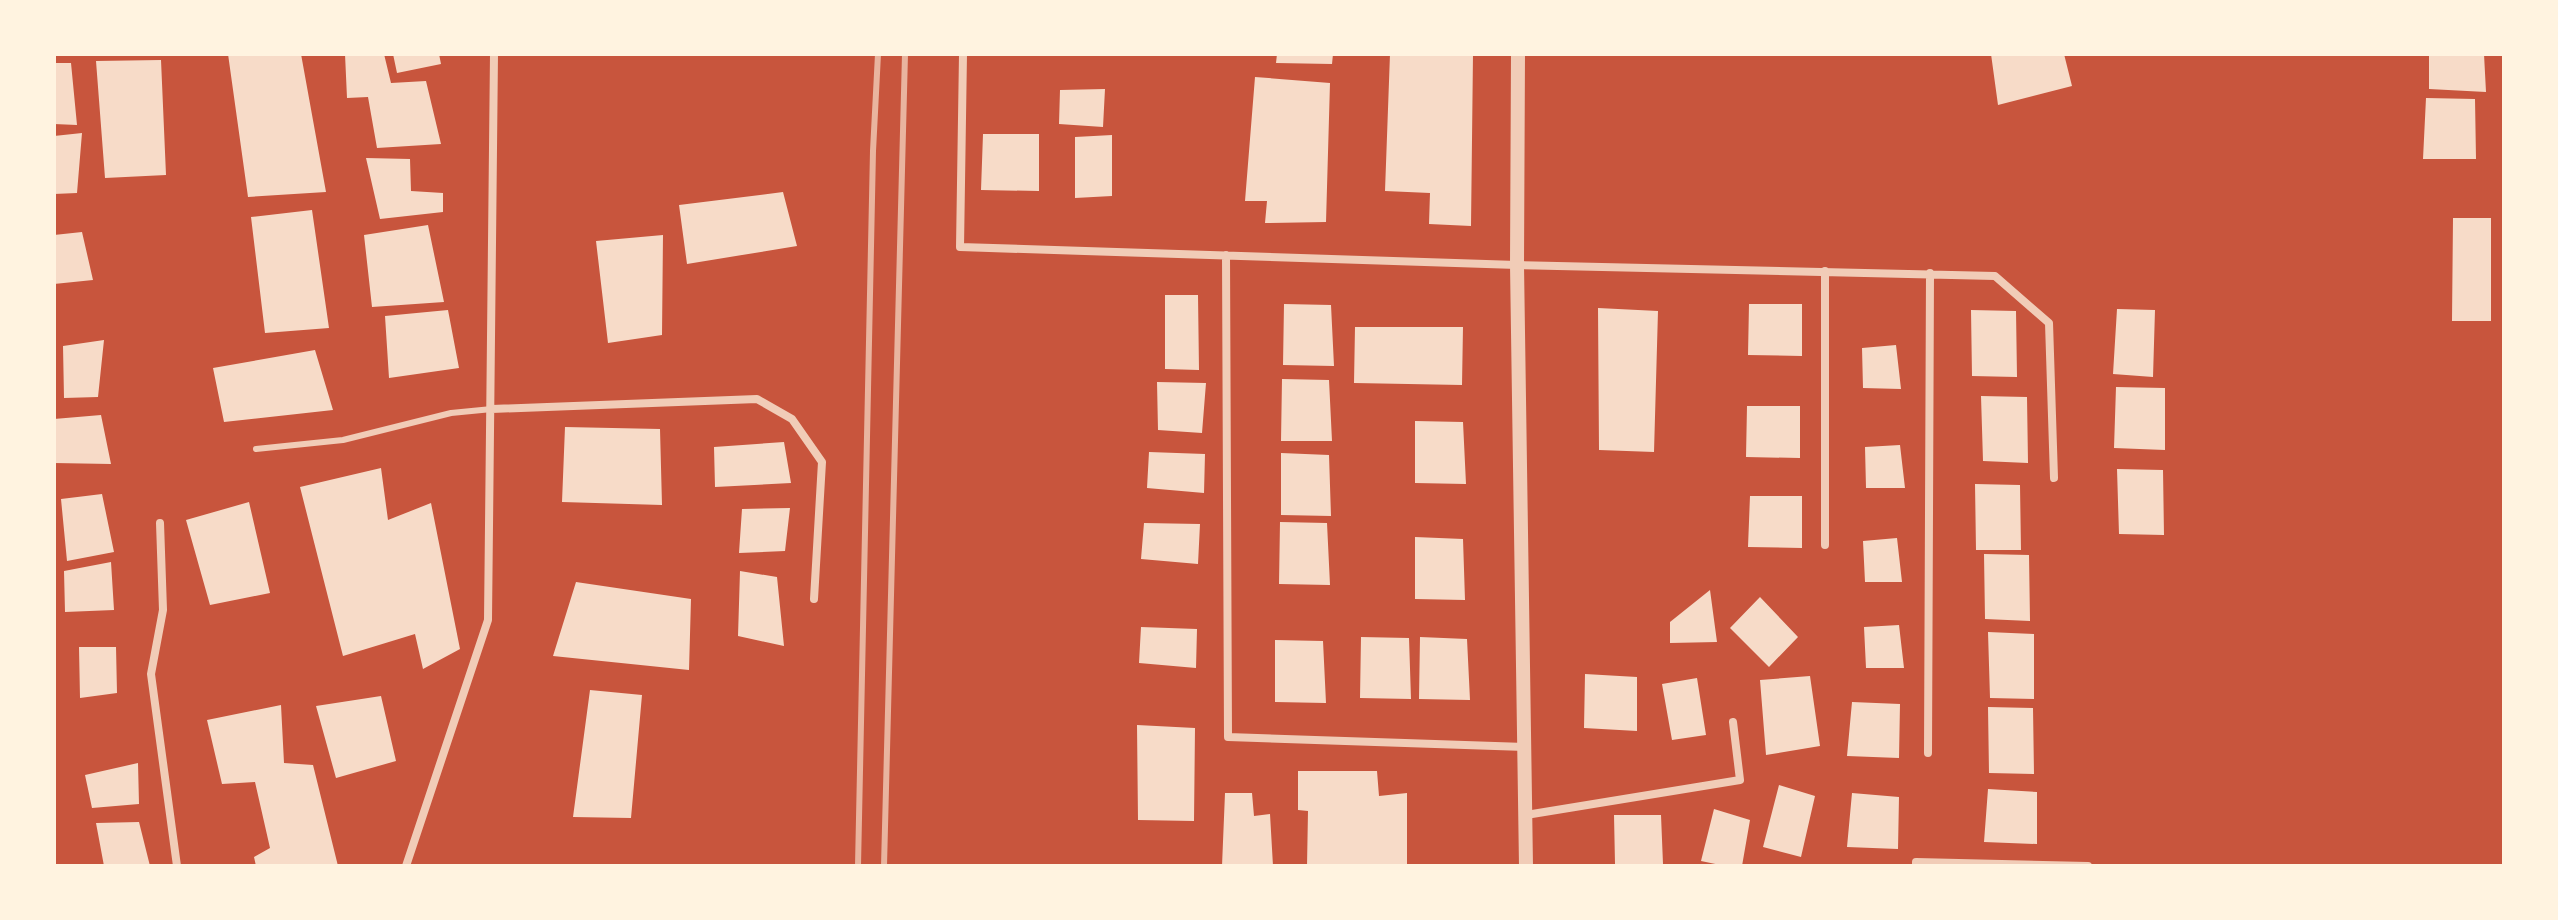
<svg xmlns="http://www.w3.org/2000/svg" width="2558" height="920" viewBox="0 0 2558 920" font-family="'IBM Plex Sans',sans-serif">
<rect width="100%" height="100%" fill="#c8553d"/>
<path fill="#f7dbc8" d="M228,54H301L326,192L248,197Z
M345,54H384L391,83L426,81L441,144L377,148L368,97L347,98Z
M393,54H439L441,64L397,73Z
M1277,54H1333L1332,64L1276,63Z
M1390,54H1473L1471,226L1429,224L1430,193L1385,191Z
M1991,54H2064L2072,86L1998,105Z
M2429,54H2484L2486,92L2429,89Z
M161,60L166,175L105,178L96,61Z
M54,63H71L77,125L54,124Z
M1255,77L1330,83L1326,222L1265,223L1267,201H1245Z
M1105,89L1103,127L1059,124L1060,90Z
M2426,98L2475,99L2476,159H2423Z
M82,133L77,193L54,194V136Z
M983,134H1039V191L981,190Z
M1112,135V196L1075,198V137Z
M366,158L410,159L411,191L443,193V212L380,219Z
M783,192L797,246L687,264L679,205Z
M312,210L329,328L265,333L251,217Z
M2453,218H2491V321H2452Z
M428,225L444,302L372,307L364,235Z
M82,232L93,280L54,284V235Z
M663,235L662,335L608,343L596,241Z
M1165,295H1198L1199,370L1165,369Z
M1284,304L1331,305L1334,366L1283,365Z
M1749,304H1802V356L1748,355Z
M1598,308L1658,311L1654,452L1599,450Z
M2117,309L2155,310L2153,377L2113,374Z
M448,310L459,368L389,378L385,316Z
M1971,310L2016,311L2017,377L1972,376Z
M1355,327H1463L1462,385L1354,383Z
M104,340L98,397L64,398L63,346Z
M1896,345L1901,389L1863,388L1862,348Z
M315,350L333,410L224,422L213,368Z
M1282,379L1329,380L1332,441H1281Z
M1157,382L1206,383L1202,433L1158,430Z
M2116,387L2165,388V450L2114,448Z
M1981,396L2027,397L2028,463L1983,461Z
M1747,406H1800V458L1746,457Z
M101,415L111,464L54,463V419Z
M1415,421L1463,422L1466,484L1415,483Z
M565,427L660,429L662,505L562,502Z
M784,442L791,483L715,487L714,447Z
M1900,445L1905,488H1866L1865,447Z
M1149,452L1205,454L1204,493L1147,488Z
M1281,453L1329,455L1331,516L1281,515Z
M381,468L388,520L431,503L460,649L423,669L415,634L343,656L300,487Z
M2117,469L2163,470L2164,535L2119,534Z
M1975,484L2020,485L2021,550H1976Z
M102,494L114,552L67,561L61,499Z
M1750,496H1802V548L1748,547Z
M249,502L270,593L210,605L186,520Z
M790,508L785,551L739,553L742,509Z
M1280,522L1327,523L1330,585L1279,584Z
M1144,523L1200,524L1198,564L1141,559Z
M1415,537L1463,539L1465,600L1415,599Z
M1897,538L1902,582H1865L1863,541Z
M1984,554L2029,555L2030,621L1985,619Z
M111,562L114,610L65,612L64,571Z
M740,571L777,577L784,646L738,636Z
M576,582L691,599L689,670L553,656Z
M1710,590L1717,642L1670,643V622Z
M1760,597L1798,637L1769,667L1730,628Z
M1899,625L1904,668H1866L1864,627Z
M1141,627L1197,629L1196,668L1139,663Z
M1988,632L2034,634V699L1990,698Z
M1361,637L1409,638L1411,699L1360,698Z
M1420,637L1467,639L1470,700L1419,699Z
M1275,640L1323,641L1326,703L1275,702Z
M79,647H116L117,693L80,698Z
M1585,674L1637,677V731L1584,728Z
M1810,676L1820,746L1766,755L1760,680Z
M1697,678L1706,735L1672,740L1662,684Z
M590,690L642,695L631,818L573,817Z
M381,696L396,761L336,778L316,706Z
M1852,702L1900,704L1899,758L1847,756Z
M281,705L284,763L313,765L338,866H256L254,857L270,848L255,782L222,784L207,720Z
M1988,707L2033,708L2034,774L1989,773Z
M1137,725L1195,728L1194,821L1138,820Z
M138,763L139,804L92,808L85,775Z
M1298,771H1377L1379,796L1407,793V866H1307L1308,811L1298,810Z
M1779,785L1815,796L1801,857L1763,847Z
M1988,789L2037,792V844L1984,842Z
M1225,793H1252L1254,816L1270,814L1273,866H1222Z
M1852,793L1899,797L1898,849L1847,847Z
M1714,809L1750,820L1742,866H1725L1701,861Z
M1614,815H1661L1663,864H1615Z
M139,822L150,866H104L96,823Z"/>
<g fill="none" stroke-linecap="round" stroke-linejoin="round">
<path stroke="#f1ccb7" stroke-width="6" d="M256,449L343,440L451,413L492,409"/>
<path stroke="#f1ccb7" stroke-width="8" d="M963,54L960,247L1517,265L1995,276L2049,323L2054,478
M1226,255L1228,737L1525,747
M1825,271V545
M492,409L757,399L792,419L822,462L814,599
M160,523L163,610L151,674L177,866
M1928,753L1930,273
M1526,815L1740,780L1733,722
M406,866L488,620L494,54
M1916,866V862L2088,866"/>
<path stroke="#f1ccb7" stroke-width="14" d="M1518,54L1517,265L1526,866"/>
<path stroke="#e9b49f" stroke-width="6" d="M858,866L873,151L878,54
M884,866L905,54"/>
</g>
<rect width="2558" height="920" fill="none" stroke="#fff3e0" stroke-width="112"/>
</svg>
